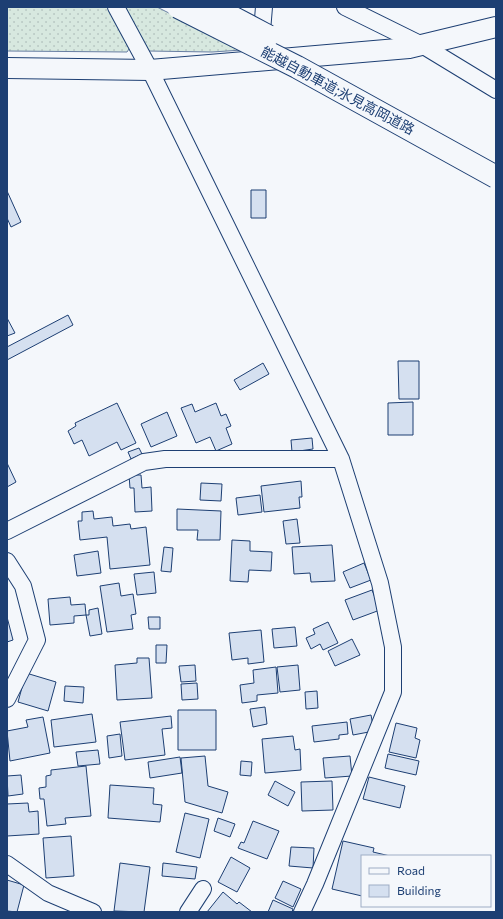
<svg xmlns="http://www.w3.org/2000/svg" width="503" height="919" viewBox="0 0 503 919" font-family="Commissioner,'Noto Sans JP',sans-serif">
<defs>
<pattern id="grass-dots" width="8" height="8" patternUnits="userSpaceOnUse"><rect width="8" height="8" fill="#d7e8df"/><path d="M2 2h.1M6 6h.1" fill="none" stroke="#b8c8c3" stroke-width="1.8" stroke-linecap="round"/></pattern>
</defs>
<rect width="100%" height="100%" fill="#f4f7fb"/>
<path fill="url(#grass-dots)" stroke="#687fa3" d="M7,7H110L131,46L127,52L7,51Z
M124,7H157L242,50L212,52L148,51Z"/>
<path fill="#d5e0f0" stroke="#1d3f73" d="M251,190H266V218H251Z
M7,191L21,222L11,227L7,218Z
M68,315L73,325L7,360V347Z
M7,318L15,333L7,336Z
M398,361H419V399H399Z
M263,363L269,374L240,390L234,380Z
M413,402V435H388V403Z
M117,403L136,443L121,450L117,442L89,456L82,440L74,444L68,431L76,426L75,423Z
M216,403L221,416L226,414L231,426L226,428L232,444L216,451L210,437L196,443L181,408L192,404L195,412Z
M167,412L177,436L151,447L141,424Z
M312,438L313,449L292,452L291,440Z
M139,448L142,454L131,459L128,452Z
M7,463L16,482L7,487Z
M129,475H141L142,488L151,487L152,511L135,512L134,488H130Z
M301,481L302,497H299L300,508L264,512L261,486Z
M201,483L222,484L221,501L200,500Z
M260,495L262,512L238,515L236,498Z
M177,509L221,511L220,540H197L198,530H177Z
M93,511L94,519L112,517L113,526L130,524L131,529L146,527L150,565L110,569L107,537L80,540L78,521H82V512Z
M297,519L300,543L286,544L283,521Z
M232,540L250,541V551L272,552L271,571L249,570L248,582L230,581Z
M332,545L335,581L311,582L310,573L294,574L292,547Z
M164,547L173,548L171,572L161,571Z
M98,551L101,573L77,576L74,555Z
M364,563L371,580L350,588L343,572Z
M154,572L156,593L137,595L134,574Z
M119,583L121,596L133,594L136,614L131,615L133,629L107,632L100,586Z
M372,590L380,610L353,620L345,600Z
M70,597L71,605L85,604L86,615L74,616V623L50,625L48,599Z
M98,608L102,634L90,636L86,615H89V610Z
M7,617L13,640L7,642Z
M148,617H160V629H149Z
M328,622L338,643L323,650L320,644L311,649L306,638L315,634L313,629Z
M295,627L297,646L274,648L272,629Z
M261,630L264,662L248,664V658L232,660L229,633Z
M352,639L360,655L335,666L328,651Z
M156,645H167L166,663H156Z
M137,658H149L152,698L117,700L115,665L137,663Z
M195,665L196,681L181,682L179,666Z
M298,665L300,690L280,692L277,667Z
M276,667L278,693L257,695V701L242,703L240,685L254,683L253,670Z
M26,673L56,682L48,711L18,702Z
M197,683L198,699L182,700L181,684Z
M65,686L84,687L83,703L64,701Z
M317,691L318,708L306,709L305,692Z
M265,707L267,724L253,727L250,709Z
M178,710H216V750H178Z
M92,714L96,742L54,747L51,720Z
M371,715L374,731L353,735L350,719Z
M171,716L172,728L162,729L165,755L125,760L120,722Z
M43,717L50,753L10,761L7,731L28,727L26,720Z
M347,722L348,734L339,735V739L314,742L312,726Z
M396,723L417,728L415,738L420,740L416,758L389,752Z
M120,734L122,756L109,758L107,736Z
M293,736L295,750L300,749L301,770L265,773L262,739Z
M98,750L100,764L78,766L76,752Z
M388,754L419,761L416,775L385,768Z
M205,756L208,786L228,792L222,813L185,802L181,758Z
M350,756L352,776L325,778L323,758Z
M180,757L182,773L150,778L148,762Z
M241,761L252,762L251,776L240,775Z
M86,766L91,816L65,818L66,824L47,826L44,799H40L39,788L46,787V776L51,775V770Z
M21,775L23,794L8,796L7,776Z
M369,777L405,786L400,808L363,799Z
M275,781L295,792L288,806L268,795Z
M332,781L333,810L302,811L301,782Z
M110,785L154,788L153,804L162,805L160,822L108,818Z
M28,803L29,812L38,811L39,834L7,836V804Z
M185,813L209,819L200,858L176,852Z
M218,818L235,824L230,837L214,831Z
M253,821L279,831L267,859L238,848L241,842L244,843Z
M71,836L74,876L46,878L43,838Z
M343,841L374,848L373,852L390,856H362V896L332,889Z
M291,847L314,848L313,868L289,866Z
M231,857L250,868L237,892L218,882Z
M120,863L150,867L144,912L114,911Z
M163,863L197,867L195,879L162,876Z
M7,880L24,885L17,912L7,911Z
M283,881L301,889L293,907L275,898Z
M223,892L237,904L239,902L252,912H207Z
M273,900L293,909L292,912H268Z"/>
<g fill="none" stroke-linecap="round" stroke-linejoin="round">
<defs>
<path id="minor" d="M116,7L150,70L341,459L380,583L393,647V692L315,884L302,912
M345,7L422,45L496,90
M261,43L264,7
M7,531L144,462L165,459H341
M7,561L23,586L37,640L7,699
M7,864L48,893L93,912
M188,912L203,889"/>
<path id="tertiary" d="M7,68L150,70L409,48L496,27"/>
</defs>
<use href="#minor" stroke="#1d3f73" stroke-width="18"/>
<use href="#tertiary" stroke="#1d3f73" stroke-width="22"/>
<use href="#minor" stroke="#f4f7fb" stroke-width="16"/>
<use href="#tertiary" stroke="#f4f7fb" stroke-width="20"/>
<defs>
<path id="motorway-bridge" d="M178,7L297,67L496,177
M213,7L268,36"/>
</defs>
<use href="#motorway-bridge" stroke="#1d3f73" stroke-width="24" stroke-linecap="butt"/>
<use href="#motorway-bridge" stroke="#f4f7fb" stroke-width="22"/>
</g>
<g text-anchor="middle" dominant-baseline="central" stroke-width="3" stroke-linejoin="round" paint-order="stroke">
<g font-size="14" fill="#1d3f73" stroke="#f4f7fb">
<text transform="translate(338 90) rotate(28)">能越自動車道;氷見高岡道路</text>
</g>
</g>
<rect width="503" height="919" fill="none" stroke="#1d3f73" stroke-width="16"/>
<rect x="361" y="855" width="130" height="52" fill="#f4f7fb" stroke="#9eadc5"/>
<rect x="369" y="868" width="20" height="6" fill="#f4f7fb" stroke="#9eadc5"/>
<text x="397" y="875" font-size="12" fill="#1d3f73">Road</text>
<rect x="369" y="885" width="20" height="12" fill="#d5e0f0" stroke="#9eadc5"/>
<text x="397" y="895" font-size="12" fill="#1d3f73">Building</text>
</svg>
